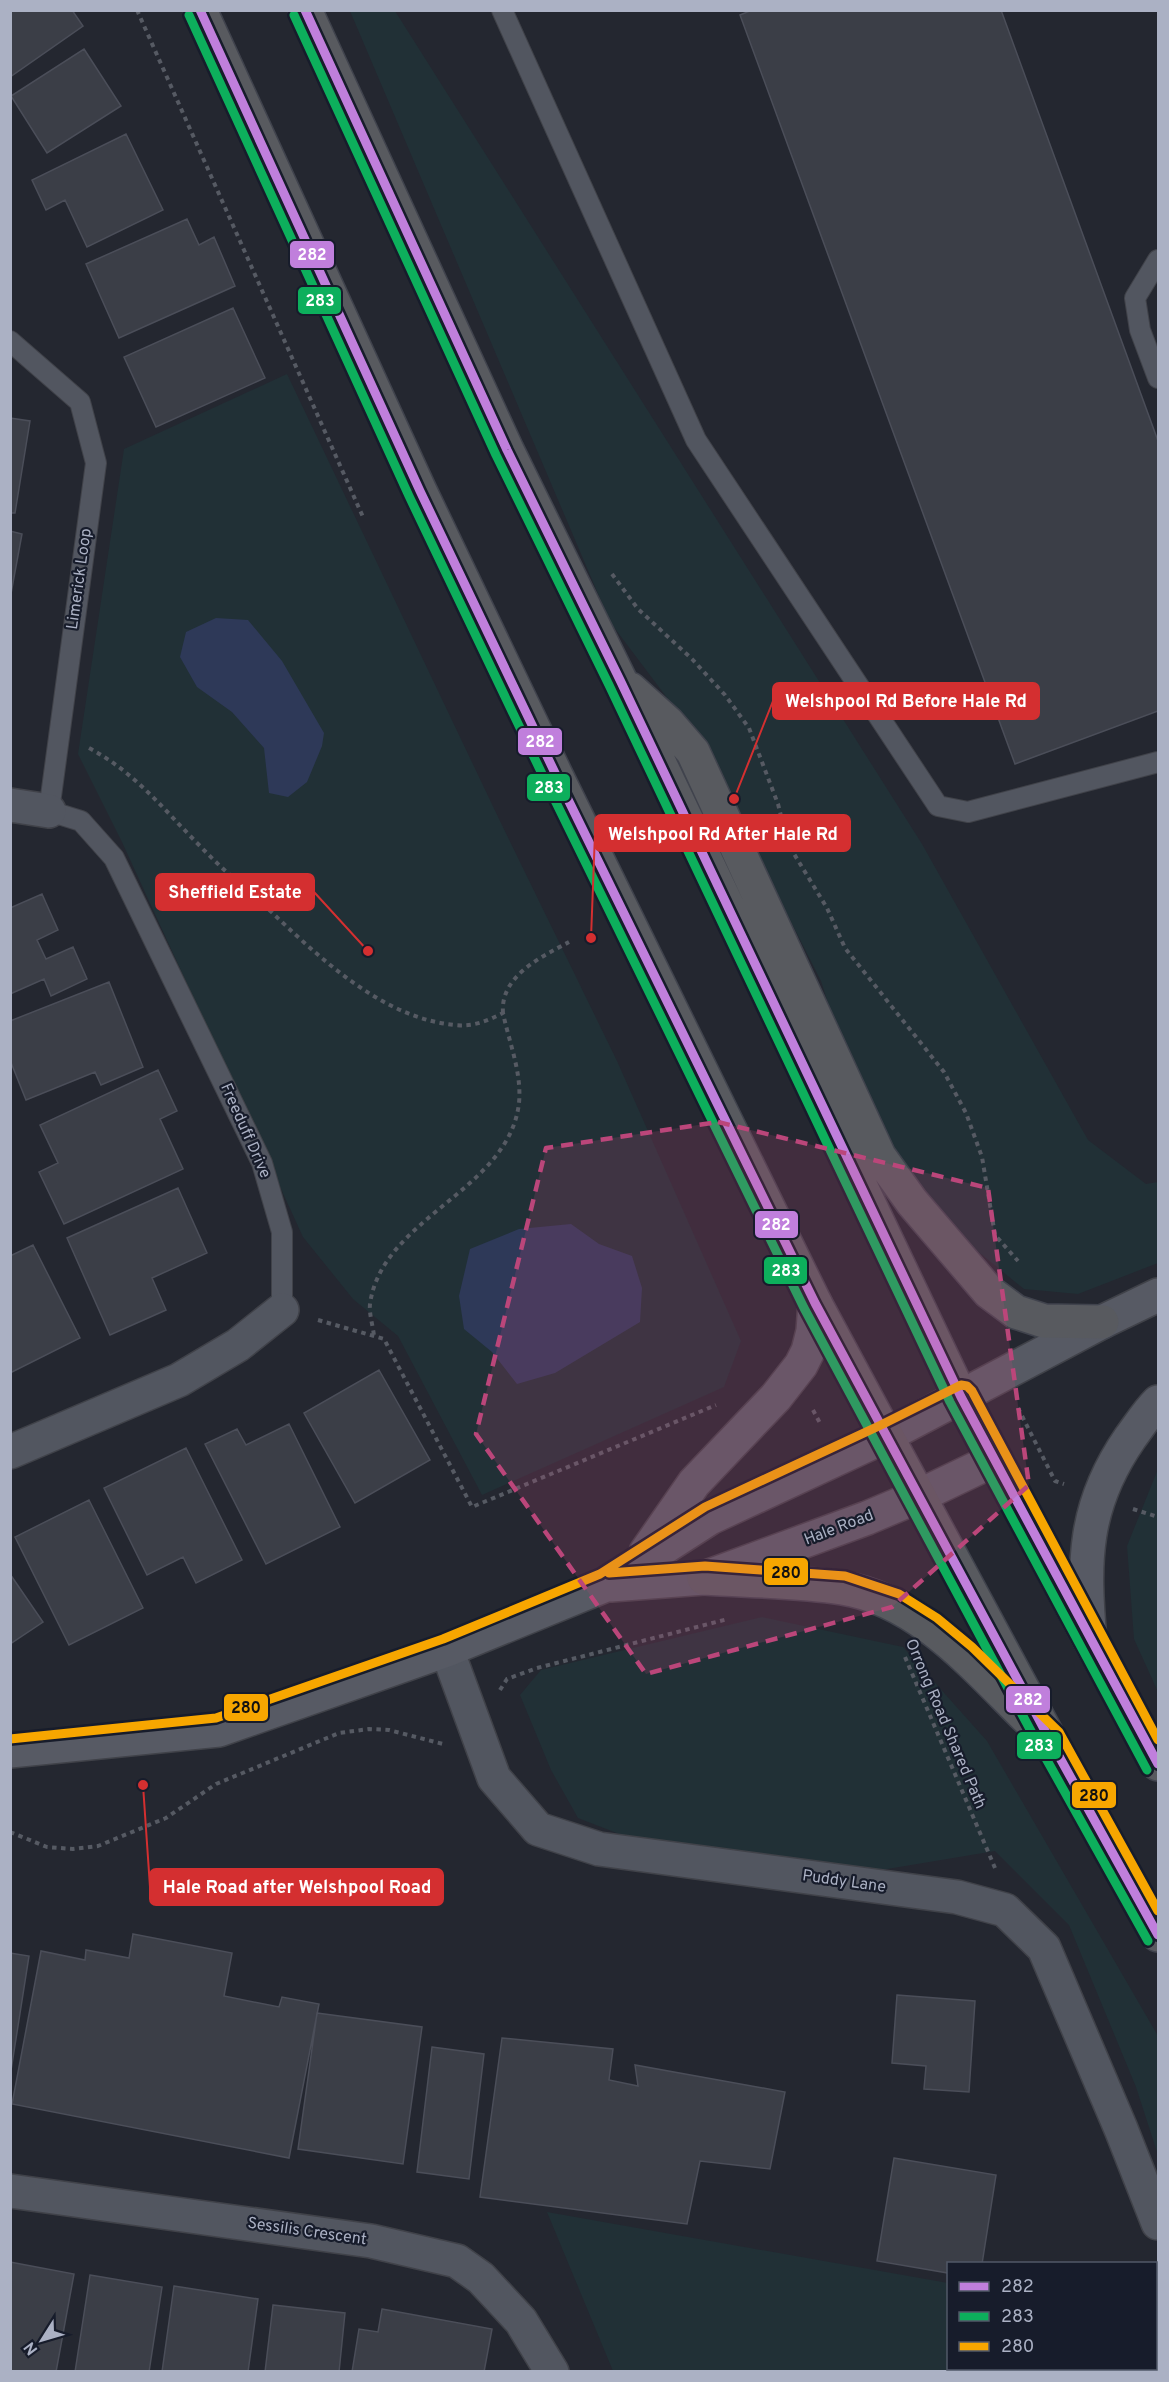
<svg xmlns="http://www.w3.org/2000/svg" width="1169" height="2382" viewBox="0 0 1169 2382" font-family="Overpass,sans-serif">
<rect width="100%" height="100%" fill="#242730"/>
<path fill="#213036" d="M350,11H395L922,844L1088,1140L1146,1184L1158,1182V1263L1078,1294L1024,1289L955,1233L857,1095L821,981L698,739L610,622Z
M287,374L499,819L617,1061L741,1341L724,1387L482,1495L398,1336L353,1299L303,1237L122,842L78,754L124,449Z
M1158,1469V1692L1134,1639L1127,1546Z
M762,1617L903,1647L987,1741L1158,2036V2155L1136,2087L1069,1925L995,1851L881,1870L627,1837L578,1818L551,1770L520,1695L541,1670Z
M547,2212L948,2283V2368L960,2369L959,2371H613Z"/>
<path fill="#2e3958" d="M216,618L248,620L282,661L324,733L322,746L307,782L288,797L269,793L264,748L232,712L197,687L180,657L186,632Z
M571,1224L599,1244L632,1256L642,1288L640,1322L555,1373L517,1384L492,1352L464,1329L459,1296L470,1249L519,1229Z"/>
<path fill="#3b3e47" stroke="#4b4e59" stroke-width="1.5" d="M10,10H72L83,26L10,77Z
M752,10H1001L1158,441V711L1015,764L740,15Z
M84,49L121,106L47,153L11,96Z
M126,134L163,210L87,247L65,200L46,210L32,180Z
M187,219L199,245L214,237L235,286L119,338L86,264Z
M233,308L265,378L156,427L124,357Z
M10,418L30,421L15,513H10Z
M10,531L22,534L10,599Z
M42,894L58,930L37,940L46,959L73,947L87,979L51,996L44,979L10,994V908Z
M109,982L143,1067L101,1085L95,1072L26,1100L10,1060V1021Z
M158,1070L177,1111L160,1119L183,1169L64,1224L39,1172L58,1163L40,1125Z
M178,1188L207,1253L152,1278L166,1310L110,1335L67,1238Z
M33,1245L80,1338L10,1373V1256Z
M379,1370L430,1460L355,1503L304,1413Z
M289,1424L340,1527L266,1564L205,1444L237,1429L246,1445Z
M186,1448L242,1560L196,1583L183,1557L147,1575L104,1488Z
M89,1500L143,1608L69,1645L15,1537Z
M10,1574L43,1622L10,1644Z
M133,1934L232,1953L224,1996L279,2007L282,1997L319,2004L289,2158L12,2104L41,1951L85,1960L86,1950L129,1958Z
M10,1953L29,1956L10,2077Z
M897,1995L975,2001L969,2092L924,2089L926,2066L892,2063Z
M317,2013L422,2027L403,2164L298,2149Z
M502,2038L613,2049L609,2080L638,2086L635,2065L785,2092L770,2169L700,2161L687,2224L480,2197Z
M432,2047L484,2054L469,2179L417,2172Z
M894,2158L996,2175L982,2264H948V2273L877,2261Z
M10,2262L74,2274L56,2372H10Z
M90,2275L162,2287L149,2372H75Z
M174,2286L258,2299L248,2372H162Z
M273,2305L345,2313L339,2372H265Z
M382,2309L492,2329L484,2372H352L359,2329L378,2332Z"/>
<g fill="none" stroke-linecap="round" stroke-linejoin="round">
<defs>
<path id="lane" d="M502,10L696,440L938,806L968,812L1158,762
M1158,260L1135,298L1140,330L1158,378
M10,341L80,402L96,463L49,811L81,821L114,858L262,1163L282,1232V1310"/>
<path id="street" d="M10,805L49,811
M10,1452L179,1380L238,1345L282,1310
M447,1650L494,1778L538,1829L599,1849L957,1897L1005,1910L1044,1948L1121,2129L1158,2223
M10,2191L371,2241L457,2261L481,2278L521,2321L552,2372"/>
<path id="secondary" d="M646,1552L694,1483L776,1397L801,1365L808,1351L813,1331L815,1303
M611,1585L704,1578L867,1518L919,1496L994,1460
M1090,1640C1083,1562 1083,1506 1130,1438C1139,1426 1147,1413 1158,1402
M10,1751L219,1730L447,1650L606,1585L710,1518L886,1436L1102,1322L1158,1295"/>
<path id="highway" d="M200,10L420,491L555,773L815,1303L1050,1740L1158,1935
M305,10L507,450L620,680L961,1397L1090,1640L1158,1764
M630,689L668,723L693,752L879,1156L912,1202L989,1292L1016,1312L1044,1321L1102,1322
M704,1578C749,1581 798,1581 842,1588C919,1600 974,1666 1027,1718"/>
</defs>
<use href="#lane" stroke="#404249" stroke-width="22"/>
<use href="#street" stroke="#404249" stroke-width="36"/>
<use href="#secondary" stroke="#404249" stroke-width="36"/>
<use href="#highway" stroke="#40434d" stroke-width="36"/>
<path stroke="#565a63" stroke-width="4" stroke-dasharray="4.5 4.5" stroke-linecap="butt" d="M137,10L363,517
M612,574L638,609L692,659L725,695L749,728L778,804L788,844L827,908L845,948L944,1072L966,1113L982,1157L995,1235L1018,1261
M89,748C136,773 164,810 201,847C221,868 243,887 265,906C317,955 380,1018 455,1025C473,1027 487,1021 503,1013C509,1042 522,1073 519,1103C509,1191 382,1217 370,1304C369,1314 373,1326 374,1336
M503,1013C500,976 541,957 569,942
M318,1320L384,1339L472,1507L716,1405
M1018,1408L1055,1481L1064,1484
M813,1410L821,1425
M1133,1509L1155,1516
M905,1657L995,1868
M500,1690L507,1679L537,1668L728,1619
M10,1832L47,1847L73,1849L98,1846L166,1818L216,1784L339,1733L369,1729L389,1730L443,1744"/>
<use href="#lane" stroke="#525660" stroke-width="20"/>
<use href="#street" stroke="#525660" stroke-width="33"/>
<use href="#secondary" stroke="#575a64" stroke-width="33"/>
<use href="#highway" stroke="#585a5f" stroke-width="33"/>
<defs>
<path id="bus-1" d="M200,10L420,491L555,773L815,1303L1050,1740L1158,1935
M305,10L507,450L620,680L961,1397L1158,1764"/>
<path id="bus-2" d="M189,15L409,496L544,778L804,1308L1039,1746L1148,1941
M294,15L496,455L609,685L950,1402L1147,1770"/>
<path id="bus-3" d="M609,1573L705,1566L845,1576L899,1594L937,1618L972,1647L1059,1732L1158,1911
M10,1739L216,1718L443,1639L600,1574L705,1507L881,1425L961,1385L967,1386L972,1391L1158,1740"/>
</defs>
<use href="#bus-1" stroke="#171c2b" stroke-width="14"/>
<use href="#bus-2" stroke="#171c2b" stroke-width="14"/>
<use href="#bus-3" stroke="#171c2b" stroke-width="14"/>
<use href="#bus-1" stroke="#c07fdc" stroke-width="9"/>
<use href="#bus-2" stroke="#0daf5c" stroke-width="9"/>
<use href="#bus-3" stroke="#f7a600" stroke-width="9"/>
</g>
<path fill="#bb467a" fill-opacity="0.2" stroke="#bb467a" stroke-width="4.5" stroke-dasharray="12 8" stroke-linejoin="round" d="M718,1122L988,1188L1029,1485L892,1607L646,1674L476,1434L546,1148Z"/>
<g text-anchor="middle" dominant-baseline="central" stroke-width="4.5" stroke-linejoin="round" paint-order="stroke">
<g font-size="16" fill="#abb1c4" stroke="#171c2b">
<text transform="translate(80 579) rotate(-82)">Limerick Loop</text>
<text transform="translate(245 1131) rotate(66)">Freeduff Drive</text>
<text transform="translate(839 1528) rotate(-21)">Hale Road</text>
<text transform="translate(945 1724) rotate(67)">Orrong Road Shared Path</text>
<text transform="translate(844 1882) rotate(8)">Puddy Lane</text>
<text transform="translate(307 2232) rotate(8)">Sessilis Crescent</text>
</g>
</g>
<path fill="none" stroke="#d42f30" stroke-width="2" d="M734 799L773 701M591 938L595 833M368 951L314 892M143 1785L150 1887"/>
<g fill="#d42f30" stroke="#171c2b" stroke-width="2">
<circle cx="734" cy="799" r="6"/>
<circle cx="591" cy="938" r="6"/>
<circle cx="368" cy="951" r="6"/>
<circle cx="143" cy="1785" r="6"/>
</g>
<g fill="#d42f30" stroke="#d42f30" stroke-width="2">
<rect x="773" y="683" width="266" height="36" rx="6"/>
<rect x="595" y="815" width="255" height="36" rx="6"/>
<rect x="156" y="874" width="158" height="36" rx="6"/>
<rect x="150" y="1869" width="293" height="36" rx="6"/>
</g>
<g font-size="18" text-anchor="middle" font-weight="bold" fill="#fff">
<text x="906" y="707">Welshpool Rd Before Hale Rd</text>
<text x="723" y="840">Welshpool Rd After Hale Rd</text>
<text x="235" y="898">Sheffield Estate</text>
<text x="297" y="1893">Hale Road after Welshpool Road</text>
</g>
<g stroke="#171c2b" stroke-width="2">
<rect x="289" y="240" width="46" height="29" rx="6" fill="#c07fdc"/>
<rect x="297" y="286" width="45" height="29" rx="6" fill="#0daf5c"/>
<rect x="517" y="727" width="46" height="29" rx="6" fill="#c07fdc"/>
<rect x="526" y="773" width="45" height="29" rx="6" fill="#0daf5c"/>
<rect x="754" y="1210" width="45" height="29" rx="6" fill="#c07fdc"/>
<rect x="763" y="1256" width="45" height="29" rx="6" fill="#0daf5c"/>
<rect x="763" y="1557" width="46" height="29" rx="6" fill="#f7a600"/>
<rect x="1005" y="1685" width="46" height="29" rx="6" fill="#c07fdc"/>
<rect x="223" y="1693" width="46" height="29" rx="6" fill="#f7a600"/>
<rect x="1016" y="1731" width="46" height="29" rx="6" fill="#0daf5c"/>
<rect x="1071" y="1781" width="46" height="28" rx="6" fill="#f7a600"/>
</g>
<g font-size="16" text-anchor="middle" font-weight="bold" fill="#fff">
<text x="312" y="260">282</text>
<text x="320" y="306">283</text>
<text x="540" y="747">282</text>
<text x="549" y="793">283</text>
<text x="776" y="1230">282</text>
<text x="786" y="1276">283</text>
<text x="1028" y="1705">282</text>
<text x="1039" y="1751">283</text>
</g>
<g font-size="16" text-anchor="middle" font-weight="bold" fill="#111">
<text x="786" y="1578">280</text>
<text x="246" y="1713">280</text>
<text x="1094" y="1801">280</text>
</g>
<rect width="1169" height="2382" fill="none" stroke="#abb1c4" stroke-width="24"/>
<rect x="947" y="2262" width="210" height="108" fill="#171c2b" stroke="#525868" stroke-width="1.5"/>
<rect x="959" y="2282" width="30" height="9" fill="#c07fdc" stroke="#525868" stroke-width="1.5"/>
<text x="1001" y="2292" font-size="18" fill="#abb1c4">282</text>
<rect x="959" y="2312" width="30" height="9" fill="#0daf5c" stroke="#525868" stroke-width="1.5"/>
<text x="1001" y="2322" font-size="18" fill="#abb1c4">283</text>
<rect x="959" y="2342" width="30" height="9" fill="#f7a600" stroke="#525868" stroke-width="1.5"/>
<text x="1001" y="2352" font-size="18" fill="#abb1c4">280</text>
<g transform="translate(42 2340) rotate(233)" stroke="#171c2b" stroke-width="4.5" paint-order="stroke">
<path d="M0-4.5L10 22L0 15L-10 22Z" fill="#abb1c4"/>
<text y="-9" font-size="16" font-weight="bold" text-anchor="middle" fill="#abb1c4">N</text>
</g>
</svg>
